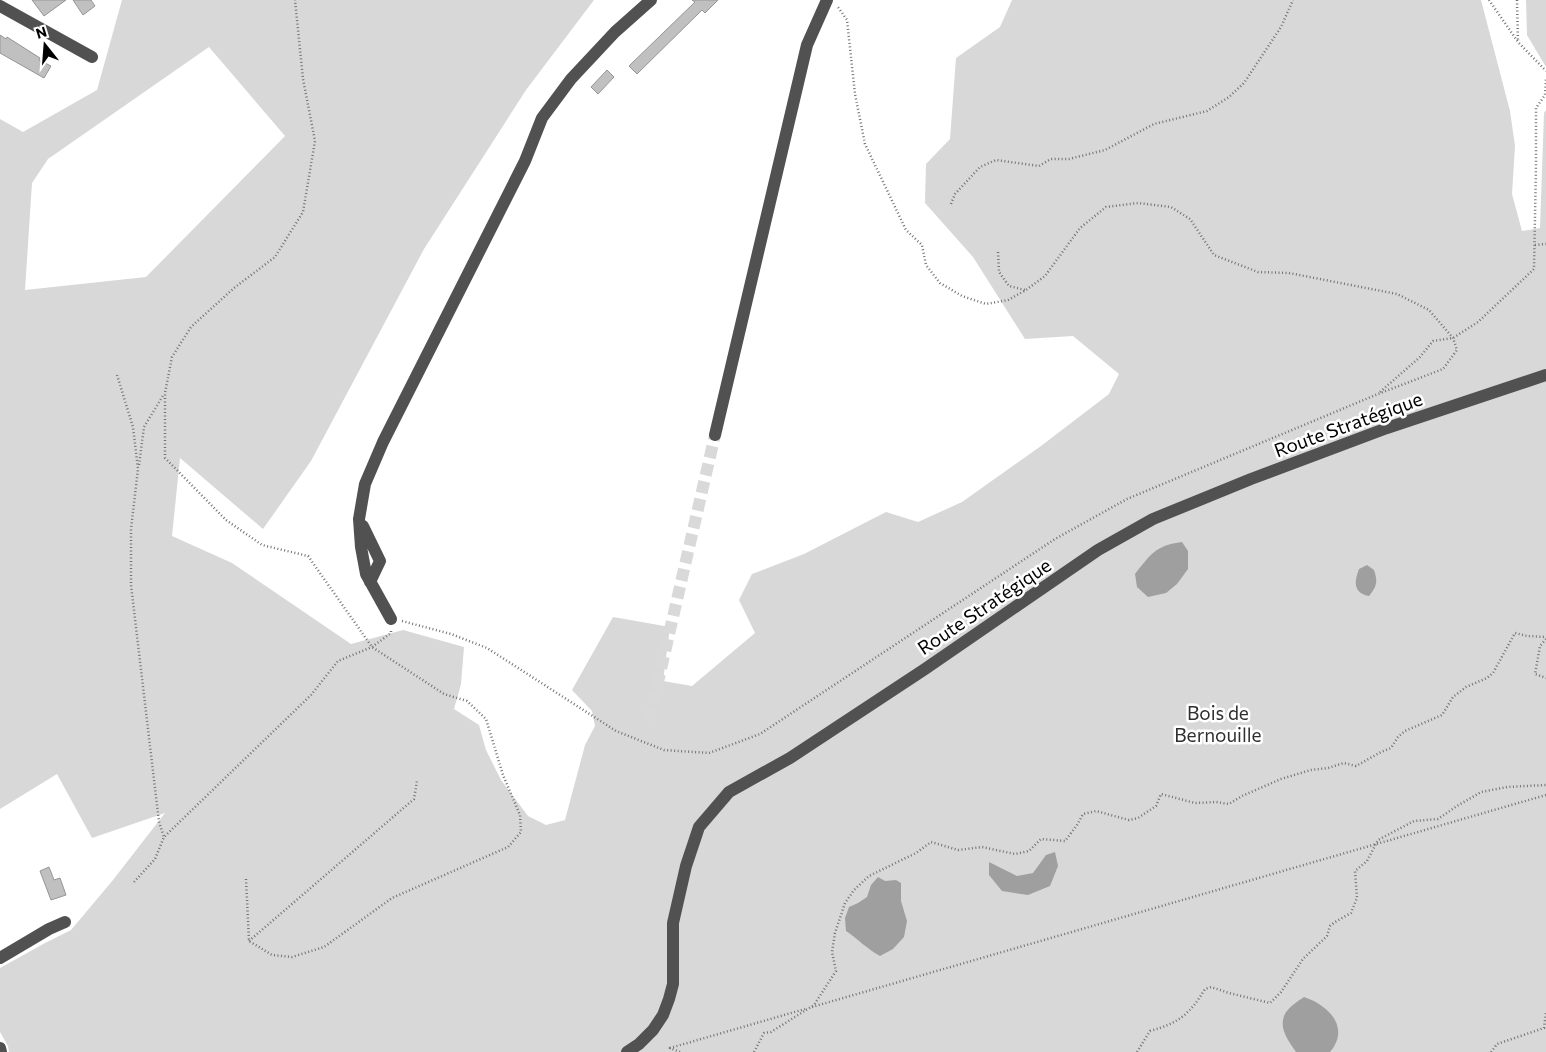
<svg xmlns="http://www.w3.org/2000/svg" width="1546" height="1052" viewBox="0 0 1546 1052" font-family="Commissioner,sans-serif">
<rect width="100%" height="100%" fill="#fff"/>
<path fill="#d8d8d8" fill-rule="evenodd" d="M122,0H594L526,90L424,249L311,461L263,529L180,458L172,536L232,563L351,644L403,630L464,647L461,684L454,709L479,725L486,750L501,780L528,816L546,825L565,820L585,745L595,726L592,711L572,690L613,617L670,627L663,681L692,686L755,633L739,600L752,574L804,554L886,512L918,522L962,502L1041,446L1109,394L1119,374L1073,336L1025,339L973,257L925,203L926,164L950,139L956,58L1000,27L1012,0H1481L1510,111L1515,146L1512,194L1522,231L1540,228L1544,113L1546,110V1052H9L8,1046L0,1032V968L45,943L71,930L113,880L165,813L92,838L57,774L0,809V119L23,132L97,90ZM209,47L285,136L146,277L25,290L32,183L48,159Z
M1526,0H1546V67L1527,35Z"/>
<path fill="#9f9f9f" d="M1182,542L1188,551V569L1177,584L1166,593L1148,597L1137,587L1135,574C1150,555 1156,545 1182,542Z
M1367,565L1374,570C1378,582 1377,586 1369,596C1353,593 1354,582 1359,569Z
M1055,852L1058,866L1050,886L1028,895L1002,891L989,875V862L1017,876L1033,873L1046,855Z
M878,877L885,881L896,880L901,883V901L907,921L904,937L893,949L880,956C867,949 858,939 846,931L845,918L849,907L858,903L867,897L871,885Z
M1304,997C1328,1005 1351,1027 1330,1052H1296C1289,1042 1279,1029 1284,1016C1287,1008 1298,1001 1304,997Z"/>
<path fill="#c0c0c0" stroke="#959595" d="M32,0H66L44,16Z
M73,0H91L95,6L83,15Z
M692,0H718L705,13L702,10L637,74L629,66L695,2Z
M0,35L6,39L7,37L40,58L39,60L51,66L44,78L0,53Z
M607,70L614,77L598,94L591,87Z
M49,867L54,880L60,878L66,895L51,900L40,871Z"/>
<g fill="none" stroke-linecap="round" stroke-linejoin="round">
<path stroke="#d9d9d9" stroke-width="12" stroke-dasharray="12 6" stroke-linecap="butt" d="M649,721L715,435"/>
<path stroke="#737373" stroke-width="2.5" stroke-dasharray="1 2.5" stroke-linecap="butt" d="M1489,0L1518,42L1546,71
M1517,0L1518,41
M951,204L955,194L980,167L996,160L1039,166L1051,159H1069L1105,150L1154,124L1207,111L1229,97L1244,83L1281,27L1293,0
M1535,245L1546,244
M998,252L999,272L1009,286L1025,290
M117,375L133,427L138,469L131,529V585L159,822L164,837
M1380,392L1420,357L1433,341L1453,338L1478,322L1534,269L1536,166V108L1545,95L1546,79
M139,465L144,427L164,394
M402,621L451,634L487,648L616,731L664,750L709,753L760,734L1055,539L1127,499L1378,394L1443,369L1457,350L1453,338L1429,310L1397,294L1289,273L1258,272L1214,255L1190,219L1171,207L1138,203L1106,207L1080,228L1045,276L1026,290L1008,300L986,304L962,296L940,283L926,265L922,245L906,230L865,144L855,94L847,20L838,7
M1546,639L1540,646L1535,674L1546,678
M246,879L249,941L272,955L292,957L324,947L392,898L508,847L521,832L520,815L503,775L486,719L467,701L444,694L372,647L308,556L262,545L226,520L165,458V393L172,357L191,327L234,288L275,257L303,212L315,141L303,79L295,0
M134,882L155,859L164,837L311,695L338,661L372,647L391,633V630
M249,941L414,799L417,781
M812,1007L1546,795
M680,1052L670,1048L805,1009
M754,1052L764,1033L771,1032L814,1005L836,971L832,952L835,933L845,903L854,890L869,876L916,853L931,842L958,850L982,847L1015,854L1029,851L1041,839L1065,841L1077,825L1083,814L1096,811L1129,820L1138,818L1156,806L1161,794L1195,803L1216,802L1229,804L1242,796L1281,779L1311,770L1328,768L1344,763L1356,766L1381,752L1391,748L1398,737L1405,731L1442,715L1453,697L1466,687L1487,678L1493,673L1515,633L1527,636L1546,637
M1137,1052L1150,1031C1179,1023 1190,1014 1205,989L1211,987L1229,993L1270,1003L1281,992L1303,959L1327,936L1330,926L1335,922L1351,913L1357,898L1355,871L1367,861L1378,840L1414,821L1438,819L1457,806L1481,792L1507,787L1546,785
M1491,1052L1497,1044L1544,1028L1546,1013"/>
<path stroke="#515151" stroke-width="12" d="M0,6L92,57
M715,435L807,45L827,0
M363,526L380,561L370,582
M391,619L366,574L361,547L359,519L365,484L383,442L525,161L542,118L571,79L615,32L651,0
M0,958L49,929L65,922
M0,1048L1,1052
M627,1052L639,1044L653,1030L663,1015L669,999L673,984V923L686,866L699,827L729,792L790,758L925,669L1098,550L1153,519L1251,479L1387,428L1546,375"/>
</g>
<g text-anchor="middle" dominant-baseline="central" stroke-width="5" stroke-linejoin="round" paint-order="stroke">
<g font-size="19" fill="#000" stroke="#fff">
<text transform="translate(1348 424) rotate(-20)">Route Stratégique</text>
<text transform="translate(984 606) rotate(-34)">Route Stratégique</text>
</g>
<g font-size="19" fill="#2f2f2f" stroke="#fff">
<text x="1218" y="712">Bois de<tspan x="1218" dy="22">Bernouille</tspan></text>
</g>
</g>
<g transform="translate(45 45) rotate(343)" stroke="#ffffff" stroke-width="4" paint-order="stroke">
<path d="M0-4L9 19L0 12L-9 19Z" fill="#000000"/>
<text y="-8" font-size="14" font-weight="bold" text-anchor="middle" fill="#000000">N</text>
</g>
</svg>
